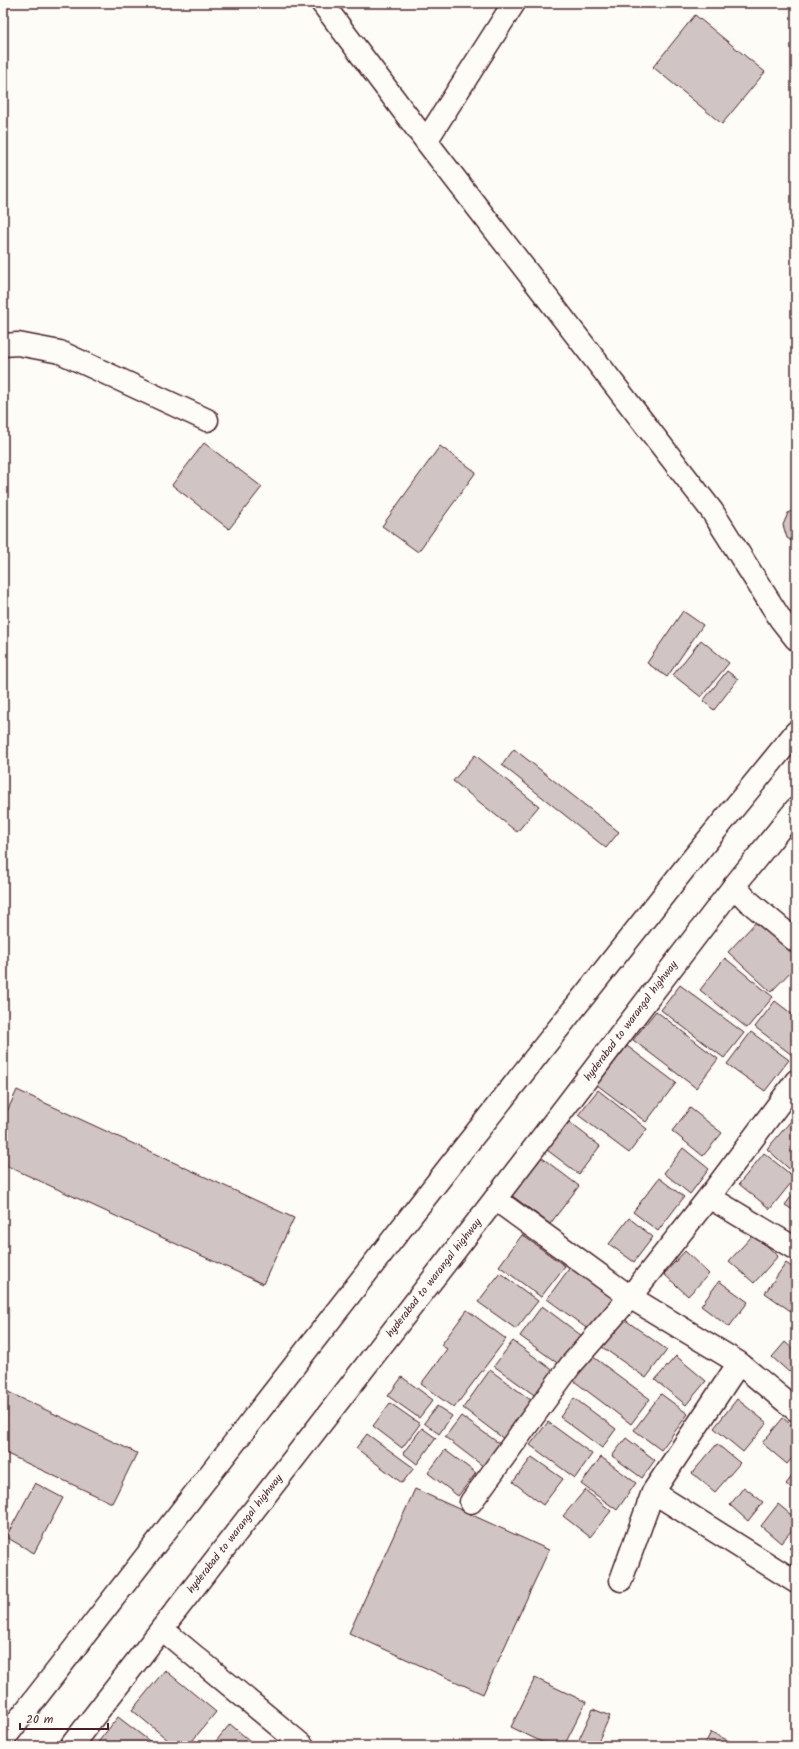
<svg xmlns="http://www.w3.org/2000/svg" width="799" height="1749" viewBox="0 0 799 1749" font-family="Kalam,sans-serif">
<rect width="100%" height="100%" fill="#fdfcf7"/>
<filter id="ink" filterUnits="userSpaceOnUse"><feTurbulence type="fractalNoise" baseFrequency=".025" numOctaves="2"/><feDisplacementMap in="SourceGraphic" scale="8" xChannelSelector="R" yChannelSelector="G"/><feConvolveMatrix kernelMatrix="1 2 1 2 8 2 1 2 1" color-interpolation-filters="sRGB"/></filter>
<g filter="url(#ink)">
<path fill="#d0c5c4" stroke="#4a1f2b" d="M695,15L765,72L722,124L653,67Z
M204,443L262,487L229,529L172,485Z
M440,446L476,472L418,552L382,526Z
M796,508V544L787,538L783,525L788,513Z
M683,611L703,625L667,677L647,663Z
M701,640L729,663L701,697L673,675Z
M727,671L738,679L714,710L703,701Z
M514,749L619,832L606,848L502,765Z
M475,755L539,806L517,832L453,781Z
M757,921L796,957V966L771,992L728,952Z
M725,958L773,997L747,1028L700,990Z
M680,985L744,1033L724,1058L661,1010Z
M775,1001L796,1017V1050L792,1055L755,1027Z
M656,1011L718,1059L696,1088L633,1040Z
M751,1032L789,1060L765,1091L727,1064Z
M627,1046L676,1083L646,1122L597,1085Z
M17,1090L294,1218L263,1284L3,1164V1120Z
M598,1090L647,1129L629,1153L578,1115Z
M690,1108L722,1133L703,1156L672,1131Z
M796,1115V1175L767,1149Z
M569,1122L600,1146L579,1174L547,1150Z
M683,1148L709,1169L690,1194L664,1173Z
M764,1153L795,1178L770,1209L739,1184Z
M541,1157L579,1186L550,1224L511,1195Z
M659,1178L684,1197L658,1231L633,1212Z
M796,1190V1212L785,1205Z
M629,1218L653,1237L634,1262L609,1244Z
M754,1234L778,1256L754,1283L729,1261Z
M522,1235L565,1266L541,1297L499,1266Z
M685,1251L709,1274L688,1296L664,1274Z
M786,1263L796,1270V1306L792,1312L765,1293Z
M571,1266L614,1297L589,1330L547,1299Z
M500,1273L538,1301L516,1329L478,1302Z
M719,1281L748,1302L729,1327L701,1306Z
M542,1306L582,1336L560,1365L520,1336Z
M467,1310L506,1339L454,1408L421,1384L447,1349L441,1345Z
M624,1319L667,1350L646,1378L602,1347Z
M513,1341L555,1372L537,1397L494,1366Z
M785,1342L796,1352V1365L789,1372L772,1357Z
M588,1353L650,1399L631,1424L570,1378Z
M676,1356L706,1381L686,1405L655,1380Z
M490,1370L532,1401L504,1439L463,1408Z
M402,1377L433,1400L419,1418L388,1396Z
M6,1391L137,1453L112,1503L3,1452V1396Z
M661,1394L688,1414L661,1450L634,1430Z
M574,1398L616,1429L602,1448L560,1417Z
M737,1399L767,1423L743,1452L714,1428Z
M390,1403L420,1424L402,1448L373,1426Z
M437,1406L452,1416L439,1434L424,1423Z
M461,1416L500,1444L483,1466L445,1437Z
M783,1418L796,1429V1453L787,1464L762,1443Z
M548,1422L592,1454L575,1478L530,1445Z
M422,1428L436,1438L417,1464L403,1453Z
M367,1434L414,1468L402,1483L356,1448Z
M626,1438L655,1460L642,1478L612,1456Z
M717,1444L740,1463L715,1492L692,1473Z
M445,1450L476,1473L458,1496L428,1473Z
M532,1457L563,1479L543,1505L513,1482Z
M601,1457L636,1483L617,1510L581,1484Z
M796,1471V1492L786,1484Z
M35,1483L63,1498L34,1553L6,1537Z
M744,1487L763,1502L748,1521L730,1505Z
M415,1489L549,1550L483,1694L349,1633Z
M585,1490L611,1511L590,1537L563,1516Z
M778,1504L796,1519V1525L781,1543L761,1526Z
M796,1538V1553L789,1548Z
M165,1670L216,1712L188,1746H175L132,1710Z
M535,1678L586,1702L564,1746H550L511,1727Z
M593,1709L610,1716L596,1746H576Z
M118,1717L156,1746H95Z
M230,1724L256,1746H212Z
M711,1732L739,1746H704Z"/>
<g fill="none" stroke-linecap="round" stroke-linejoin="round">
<defs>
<path id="minor" d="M322,3L426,141
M514,3L426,141L712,511L781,620L796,639
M3,345L18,344L60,352L207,420
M734,886L747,900L796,941
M709,1197L796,1249
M495,1199L630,1297L739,1363L796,1410
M653,1492L796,1582
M471,1502L570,1366L630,1297L709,1197L796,1081
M621,1580L653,1492L739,1363
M162,1629L303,1746"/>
<path id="primary" d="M3,1740L449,1167L685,868L796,732
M71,1746L495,1199L734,886L796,809"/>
</defs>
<use href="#minor" stroke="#4a1f2b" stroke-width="25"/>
<use href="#primary" stroke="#4a1f2b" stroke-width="25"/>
<use href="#minor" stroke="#fdfcf7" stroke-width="22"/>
<use href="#primary" stroke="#fdfcf7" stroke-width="22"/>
</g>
</g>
<g text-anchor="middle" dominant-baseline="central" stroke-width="4" stroke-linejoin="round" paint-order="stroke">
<g font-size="11" fill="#4a1f2b" stroke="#fdfcf7">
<text transform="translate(631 1021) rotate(-53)">hyderabad to warangal highway</text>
<text transform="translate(434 1278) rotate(-52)">hyderabad to warangal highway</text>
<text transform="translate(235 1534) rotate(-52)">hyderabad to warangal highway</text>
</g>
</g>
<rect width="799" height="1749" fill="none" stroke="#fdfcf7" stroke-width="16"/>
<rect x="8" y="8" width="783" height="1733" fill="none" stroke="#4a1f2b" stroke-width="1.5" filter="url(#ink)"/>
<path d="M20 1723v6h88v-6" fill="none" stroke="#4a1f2b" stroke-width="2"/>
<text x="26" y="1723" font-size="12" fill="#4a1f2b" stroke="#fdfcf7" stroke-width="3" paint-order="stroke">20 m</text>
</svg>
